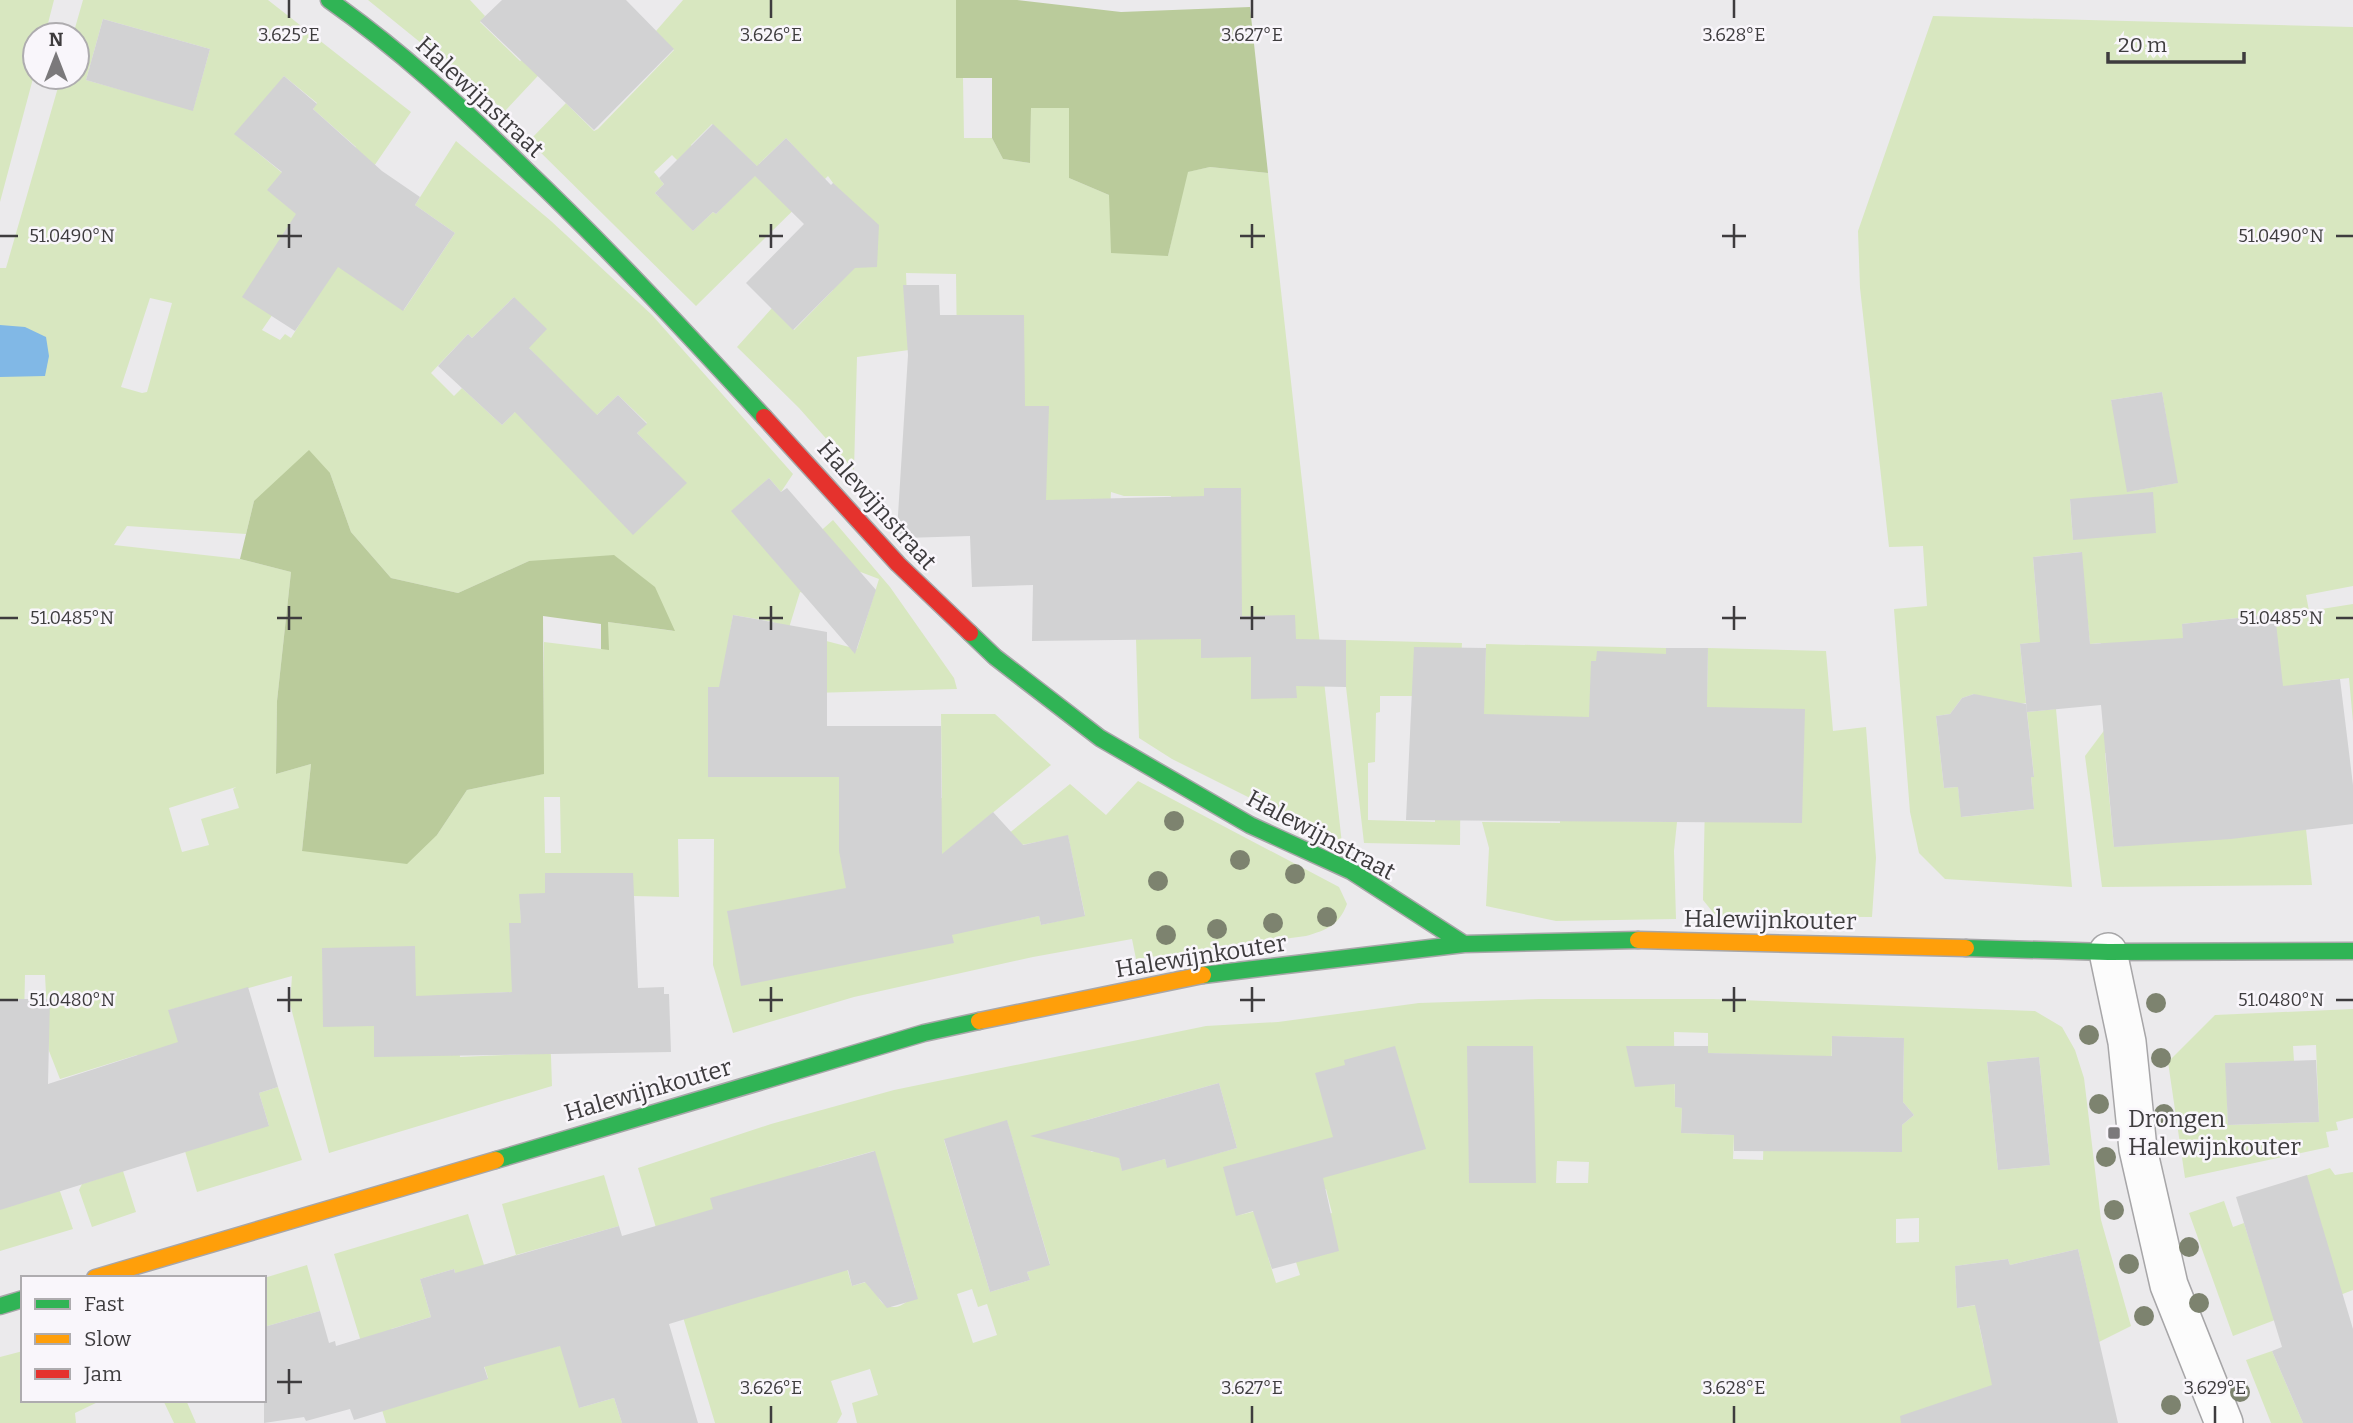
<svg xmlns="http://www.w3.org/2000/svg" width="2353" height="1423" viewBox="0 0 2353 1423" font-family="Bitter,serif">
<rect width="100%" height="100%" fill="#ebeaec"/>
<path fill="#d8e7c0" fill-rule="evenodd" d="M0,0H54L45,35H35V71L0,202Z
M83,0H268L411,112L262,330L280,340L285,334L291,338L337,264L404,310L455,233L415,205L456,141L551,221L652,315L793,474L781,492L769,478L734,509L780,567L833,520L890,587L954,678L957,689L812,693L709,687L708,777H811L839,773V819H865L887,798H942L941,714H995L1051,765L962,838L967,867L1070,784L1106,815L1138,781L1339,887L1347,904C1339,925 1327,930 1306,936L1136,959L1132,939L1033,957L854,997L733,1033L713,965L714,839H678L679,897L632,896L627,873H616V881L545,882L552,1086L329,1153L290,1004L292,976L169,1010L269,1126L259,1093L278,1087L302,1160L197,1192L157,1056L137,1055L60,1079L49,1051L45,975H25L24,1019L18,999H0V268H6L61,77H77V35H73ZM103,19L210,49L193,110L86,80ZM284,76L317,103L313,109L356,147L314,199L242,140ZM514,297L529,348L553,373L502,425L462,388L454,396L431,373L468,334L472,338ZM150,298L172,303L147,392L142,393L121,387ZM618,395L647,423L637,433L686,483L556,454ZM330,473L351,532L391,578L458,593L529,561L674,631L608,622L601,649L544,642L543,774L467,790L437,835L302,851L311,764L276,774L277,701L291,572L240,559L114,545L127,526L246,534L254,501ZM829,560L879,579L857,649L788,631L800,592L817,597ZM733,615L774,622L771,640L730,632ZM236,787L233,789L239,808L201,819L209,845L182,852L169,808ZM544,797H560L561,853H545ZM1068,836L1085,915L1041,925L1039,916L1015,921L1000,849ZM520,894L529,1054L460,1057L458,995L512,992L521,923Z
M368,0H470L485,16L480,22L520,61L609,0L505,111Z
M683,0H956V77L963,78L964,138H992L1003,159L1030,163L1031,108H1069V178L1109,195L1168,256L1187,172L1210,167L1268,173L1342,844L1172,759L1139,738L1136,639H1174L1171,496H1124L1111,492L1110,512L1027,500L957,350L956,274L906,273L909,350L857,357L854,470L799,408L737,347L772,308L794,330L833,290V183L828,176L696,306L529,141L566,103L594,131L598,129L674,50L656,31ZM712,124L760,169L716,214L713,212L693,231L661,195L659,197L655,193L664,184L654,172L672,155L683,166L697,153L691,145ZM786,138L817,171L759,164Z
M1933,16L2353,27V586L2306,595L2309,611L2353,604V722L2349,678L2314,682L2306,829L2312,885L2102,887L2085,756L2109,724L2101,643L2090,644L2081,552L2033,557L2039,630L2049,641L2020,644L2026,703L1996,706L1974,694L1962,698L1950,714L1936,716L1944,788L1958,787L1962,817L2034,809L2031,777L2034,776L2027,712L2056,709L2072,887L1945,879L1919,853L1910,812L1894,609L1927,606L1923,546L1889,547L1860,288L1858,231ZM2162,392L2177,483L2132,491L2111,400ZM2152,493L2073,540L2070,500ZM2247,617L2187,674L2182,624ZM2178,747L2172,841L2114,847L2105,753Z
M1346,640L1462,643L1460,682H1485L1486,644L1666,648V692L1604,821L1677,822L1674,851L1676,919L1556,921L1486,906L1489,848L1482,822L1560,823L1562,737L1461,713L1460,845L1364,843L1346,687ZM1380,696H1414L1437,734L1435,822L1368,820V763L1375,762L1376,713L1380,712Z
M1708,648L1826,651L1833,731L1866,727L1876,858L1872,917L1716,916L1703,900Z
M1539,999H1713L2035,1011L2062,1027L2075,1050L2084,1078L2101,1220L2131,1326L2099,1342L2078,1249L2010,1265L2008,1259L1955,1266L1957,1308L1990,1303L1979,1325L1984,1348L2038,1359L1930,1423H857L852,1403L878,1395L870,1369L831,1381L842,1414L837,1423H715L638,1168L771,1124L894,1090L1206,1026L1278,1022L1419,1003ZM1674,1032L1708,1033V1053L1766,1055L1763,1160L1733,1159L1734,1135L1681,1133L1682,1108L1675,1107ZM1832,1036L1904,1038L1903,1102L1914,1115L1902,1125L1901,1152L1830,1151ZM1467,1046H1533L1534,1105ZM1627,1046H1657L1655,1085ZM2039,1057L2050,1165L1998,1170L1987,1062ZM1219,1083L1237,1148L1167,1167L1165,1159L1122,1170L1116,1145L1092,1152L1075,1142L1083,1121ZM1007,1121L1050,1264L1027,1272L1030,1280L990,1292L944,1140ZM874,1151L915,1288C913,1300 898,1312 885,1305C877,1301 876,1288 873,1280L852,1286L818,1167ZM1557,1161L1589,1162L1588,1183H1556ZM1326,1189L1332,1213L1262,1232L1256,1211L1236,1216ZM1919,1218V1242L1896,1243V1219ZM1292,1249L1300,1275L1276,1283L1268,1257ZM972,1289L978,1307L987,1304L997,1335L973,1343L957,1294Z
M2353,1009V1118L2336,1122L2338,1130L2326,1132L2329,1147L2185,1178L2168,1062L2215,1015ZM2316,1045L2319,1122L2228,1125L2226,1063L2294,1061L2293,1046Z
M25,1090L73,1229L0,1251V1209Z
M2330,1168L2335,1175L2353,1172V1290L2233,1336L2189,1213L2224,1201L2233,1227L2244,1223L2264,1287L2313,1273L2299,1178Z
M123,1171L136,1212L92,1227L79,1190L82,1184Z
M604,1175L619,1226L516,1255L544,1350L596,1336L579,1408L614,1398L622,1423H386L334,1254L468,1214L484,1265L516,1255L502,1204ZM454,1269L488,1378L413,1401L391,1329L431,1317L420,1279Z
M307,1265L320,1311L264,1327V1278Z
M23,1351V1400H102L75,1413L76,1423H0V1357Z
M2272,1351L2303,1423H2271L2246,1360Z
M163,1400H186L196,1423H174Z"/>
<path fill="#bacb9b" d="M956,0H1017L1121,12L1250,7L1268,173L1210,167L1188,172L1168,256L1111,253L1109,195L1069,178V108H1031L1030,163L1003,159L992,138V78H956Z
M309,450L330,473L351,532L391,578L458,593L529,561L614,555L655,587L675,631L608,622L609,650L601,649V624L543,616L544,774L467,790L437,835L407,864L302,851L311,764L276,774L277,701L291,572L240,559L254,501Z"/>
<path fill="#81b8e6" d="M0,325L25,327L46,337L49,356L45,376L0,377Z"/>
<path fill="#d2d2d3" d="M502,0H626L674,49L594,130L480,21Z
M103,19L210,49L193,111L86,80Z
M284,76L317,104L313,109L382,171L420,197L415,205L455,233L403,311L338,267L295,331L242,297L296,214L267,190L282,172L234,134Z
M713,124L757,166L786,138L831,185L833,183L879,225L877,267L855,268L793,330L746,283L804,224L755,176L716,214L713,212L693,231L655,193L664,184L659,178Z
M903,285H939L940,315H1024L1025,406H1049L1046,500L1204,496V488H1241L1242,616L1295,615L1296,639L1346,640V687L1296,686L1297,698L1251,699V657L1201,658V639L1032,641L1033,585L972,587L970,536L904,538L897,531L908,355Z
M514,297L547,329L529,348L597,415L618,395L647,424L637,433L687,483L633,535L515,412L502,425L438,366L468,334L472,338Z
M2162,392L2178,483L2127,492L2111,400Z
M769,478L781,492L787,488L876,590L855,654L731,511Z
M2153,492L2156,533L2073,540L2070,499Z
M2082,552L2090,644L2183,638L2182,624L2275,614L2283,686L2340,679L2353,785V824L2231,839L2114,847L2101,705L2027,712L2020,644L2040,642L2033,557Z
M733,615L827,632V726H941L942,854L993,812L1023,845L1068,835L1085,916L1041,925L1039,916L952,935L954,943L741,986L727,911L846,888L839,851V777H708V687H719Z
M1414,647L1486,648L1484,714L1589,717L1591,661H1596L1597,651L1666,654V648H1708L1707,707L1805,709L1802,823L1406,820Z
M1974,694L2026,704L2034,777H2031L2034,809L1961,817L1958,787L1944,788L1936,716L1950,714L1962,698Z
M545,873H633L638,988L664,987V994H669L671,1052L374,1057V1026L323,1027L322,948L415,946L416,996L512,992L509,923H521L519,894L545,893Z
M248,987L278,1087L259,1093L269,1126L0,1210V999H50L48,1084L178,1042L168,1010Z
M1832,1036L1904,1038L1903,1102L1914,1115L1902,1125V1152L1734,1151V1135L1681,1133L1682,1108L1675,1107V1084L1635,1087L1626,1046H1708V1053L1832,1056Z
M1395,1046L1426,1149L1323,1178L1339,1251L1272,1269L1253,1211L1236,1216L1223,1167L1333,1137L1315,1073L1345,1065L1344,1060Z
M1467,1046H1533L1536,1183H1469Z
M2039,1057L2050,1165L1998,1170L1987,1062Z
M2316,1060L2319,1122L2228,1125L2225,1063Z
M1219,1083L1237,1148L1167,1168L1165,1159L1122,1171L1119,1158L1030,1136Z
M1007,1120L1050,1265L1027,1272L1030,1280L990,1292L944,1139Z
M875,1151L918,1299L887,1308L865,1282L852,1286L848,1270L669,1324L698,1423H622L614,1398L579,1408L560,1346L484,1367L488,1379L354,1420L350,1409L306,1421L304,1417L264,1423V1327L320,1311L329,1343L335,1341L336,1346L431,1317L420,1279L454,1269L455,1273L619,1226L622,1236L713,1209L710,1198Z
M2307,1175L2353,1329V1423H2303L2272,1351L2282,1347L2236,1197Z
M2078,1249L2118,1423H1901L1900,1416L1992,1385L1975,1305L1957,1308L1955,1266L2008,1259L2010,1265Z"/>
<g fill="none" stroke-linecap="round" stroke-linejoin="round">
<defs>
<path id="street" d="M2108,952L2127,1042L2138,1149L2169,1285L2224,1423"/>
<path id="fast" d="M329,0C399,49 462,107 523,167C607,247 685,331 764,417
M970,633L995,657L1100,738L1250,825L1351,871L1464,944
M1966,948L2108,952L2353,951
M1203,975L1464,944L1638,940
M496,1160L924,1033L979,1021
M0,1306L23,1299"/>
<path id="slow" d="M1638,940L1966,948
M979,1021L1203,975
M95,1278L496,1160"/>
<path id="jam" d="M764,417L898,564L970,633"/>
</defs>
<use href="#street" stroke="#a7a6a8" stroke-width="40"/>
<use href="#fast" stroke="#a7a6a8" stroke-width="19"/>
<use href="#slow" stroke="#a7a6a8" stroke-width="19"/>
<use href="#jam" stroke="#a7a6a8" stroke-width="19"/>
<use href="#street" stroke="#fcfcfc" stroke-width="37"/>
<use href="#fast" stroke="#30b455" stroke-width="16"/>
<use href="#slow" stroke="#ff9f0a" stroke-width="16"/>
<use href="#jam" stroke="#e5322d" stroke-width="16"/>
</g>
<g fill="#7d836f">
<circle cx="1174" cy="821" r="10"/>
<circle cx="1240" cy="860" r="10"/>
<circle cx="1295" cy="874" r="10"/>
<circle cx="1158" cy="881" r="10"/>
<circle cx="1327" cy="917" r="10"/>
<circle cx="1273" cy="923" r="10"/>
<circle cx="1217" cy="929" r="10"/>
<circle cx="1166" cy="935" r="10"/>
<circle cx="2156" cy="1003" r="10"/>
<circle cx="2089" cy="1035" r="10"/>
<circle cx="2161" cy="1058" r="10"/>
<circle cx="2099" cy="1104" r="10"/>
<circle cx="2164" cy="1114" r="10"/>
<circle cx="2106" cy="1157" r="10"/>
<circle cx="2114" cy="1210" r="10"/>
<circle cx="2189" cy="1247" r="10"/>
<circle cx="2129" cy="1264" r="10"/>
<circle cx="2199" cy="1303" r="10"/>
<circle cx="2144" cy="1316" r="10"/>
<circle cx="2240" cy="1392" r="10"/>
<circle cx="2171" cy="1405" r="10"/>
</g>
<path fill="none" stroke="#3e3c3e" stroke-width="2.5" d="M289,0V18M771,0V18M1252,0V18M1734,0V18M289,224V248M771,224V248M1252,224V248M1734,224V248M0,236H18M277,236H302M759,236H783M1240,236H1265M1722,236H1746M2336,236H2353M289,606V630M771,606V630M1252,606V630M1734,606V630M0,618H18M277,618H302M759,618H783M1240,618H1265M1722,618H1746M2336,618H2353M289,987V1012M771,987V1012M1252,987V1012M1734,987V1012M0,1000H18M277,1000H302M759,1000H783M1240,1000H1265M1722,1000H1746M2336,1000H2353M289,1369V1394M277,1382H302M771,1406V1423M1252,1406V1423M1734,1406V1423M2215,1406V1423"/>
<rect fill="#7b797b" stroke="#f9f6fb" stroke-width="2.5" x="2107" y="1126" width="14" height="14" rx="3.5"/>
<g text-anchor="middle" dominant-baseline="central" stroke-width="5" stroke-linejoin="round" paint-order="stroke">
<g font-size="24" fill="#3e3c3e" stroke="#f9f6fb">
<text transform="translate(480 97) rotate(43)">Halewijnstraat</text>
<text transform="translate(877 505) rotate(48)">Halewijnstraat</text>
<text transform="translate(1321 835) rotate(28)">Halewijnstraat</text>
<text transform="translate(1770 920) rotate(1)">Halewijnkouter</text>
<text transform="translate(1201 956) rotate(-9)">Halewijnkouter</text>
<text transform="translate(648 1090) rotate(-16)">Halewijnkouter</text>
</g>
<g font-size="24" fill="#3e3c3e" stroke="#f9f6fb" text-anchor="start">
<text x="2128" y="1119">Drongen<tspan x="2128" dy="28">Halewijnkouter</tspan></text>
</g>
</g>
<g font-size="18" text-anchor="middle" fill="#3e3c3e" stroke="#f9f6fb" stroke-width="5" stroke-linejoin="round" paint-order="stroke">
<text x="289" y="41">3.625°E</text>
<text x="771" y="41">3.626°E</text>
<text x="1252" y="41">3.627°E</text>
<text x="1734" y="41">3.628°E</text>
<text x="72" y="242">51.0490°N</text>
<text x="2281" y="242">51.0490°N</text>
<text x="72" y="624">51.0485°N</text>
<text x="2281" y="624">51.0485°N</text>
<text x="72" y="1006">51.0480°N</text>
<text x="2281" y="1006">51.0480°N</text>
<text x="771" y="1394">3.626°E</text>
<text x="1252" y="1394">3.627°E</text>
<text x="1734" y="1394">3.628°E</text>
<text x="2215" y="1394">3.629°E</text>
</g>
<rect x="21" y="1276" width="245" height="126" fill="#f9f6fb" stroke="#aeacaf" stroke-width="2"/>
<rect x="35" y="1299" width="35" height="10" fill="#30b455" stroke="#aeacaf" stroke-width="2"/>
<text x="84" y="1311" font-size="21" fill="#3e3c3e">Fast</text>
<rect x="35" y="1334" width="35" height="10" fill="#ff9f0a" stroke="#aeacaf" stroke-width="2"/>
<text x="84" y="1346" font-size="21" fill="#3e3c3e">Slow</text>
<rect x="35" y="1369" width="35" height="10" fill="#e5322d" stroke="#aeacaf" stroke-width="2"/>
<text x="84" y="1381" font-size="21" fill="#3e3c3e">Jam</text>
<g transform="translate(56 56)"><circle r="33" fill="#f9f6fb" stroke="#aeacaf" stroke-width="2"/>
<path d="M0-5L12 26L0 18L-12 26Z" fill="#7b797b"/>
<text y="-10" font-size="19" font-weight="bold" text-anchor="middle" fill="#3e3c3e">N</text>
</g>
<path d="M2108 52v10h136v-10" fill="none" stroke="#3e3c3e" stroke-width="3.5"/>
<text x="2118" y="52" font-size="21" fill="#3e3c3e" stroke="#f9f6fb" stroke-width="5" paint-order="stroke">20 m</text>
</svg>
